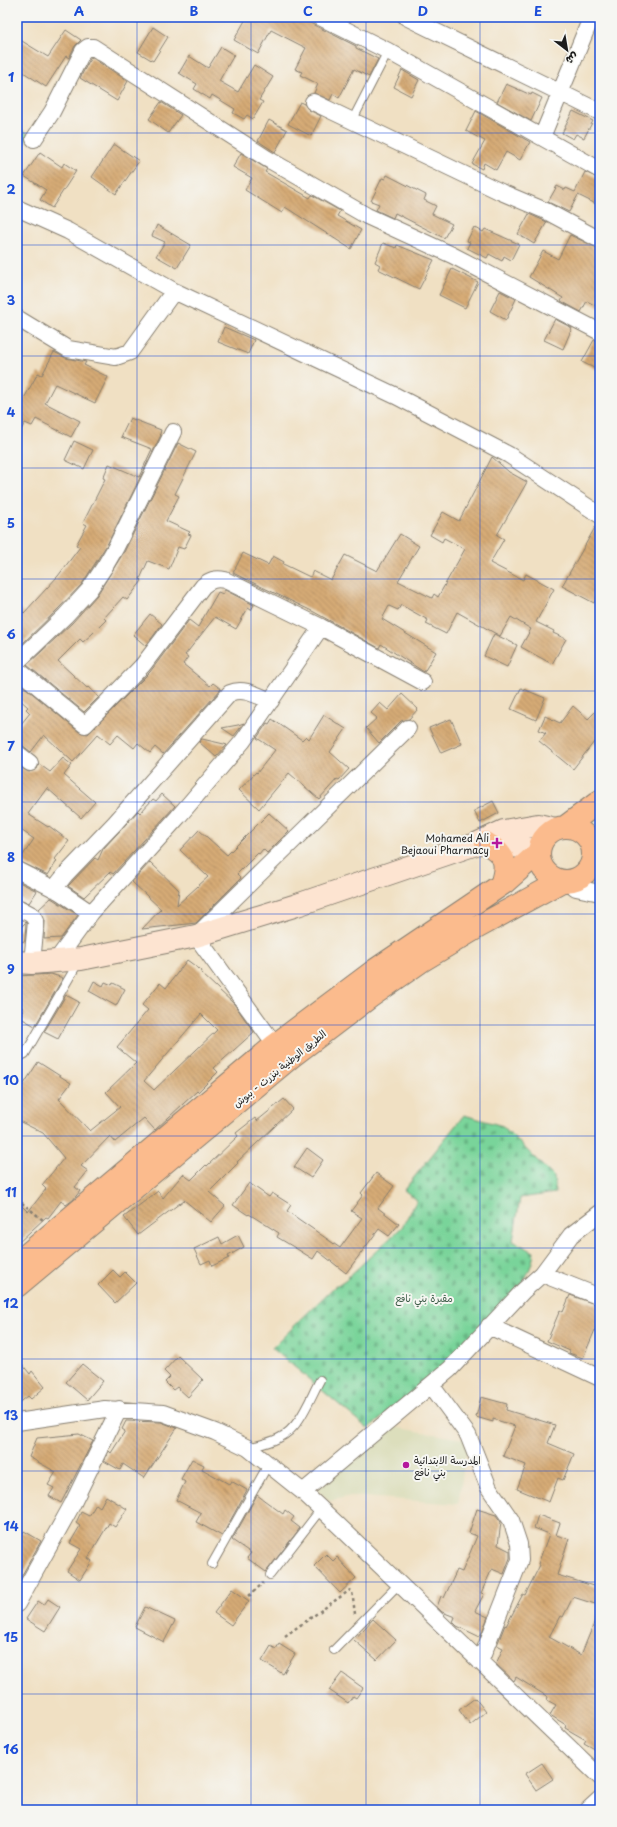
<svg xmlns="http://www.w3.org/2000/svg" width="617" height="1827" viewBox="0 0 617 1827" font-family="'Playpen Sans','Playpen Sans Arabic',sans-serif">
<defs>
<pattern id="grass-dots" width="8" height="8" patternUnits="userSpaceOnUse"><rect width="8" height="8" fill="#79d49a"/><path d="M2 2h.1M6 6h.1" fill="none" stroke="#68b584" stroke-width="1.8" stroke-linecap="round"/></pattern>
<pattern id="cemetery-stones" width="16" height="16" patternUnits="userSpaceOnUse"><rect width="16" height="16" fill="#79d49a"/><path d="M2 7V4a2 2 0 0 1 4 0v3zM10 15v-3a2 2 0 0 1 4 0v3z" fill="#68b584"/></pattern>
<pattern id="building-back-hatch" width="6" height="6" patternUnits="userSpaceOnUse"><rect width="6" height="6" fill="#d6ab76"/><path d="M-1 5l2 2M0 0l6 6M5-1l2 2" fill="none" stroke="#ad8a60"/></pattern>
</defs>
<rect width="100%" height="100%" fill="#f6f6f2"/>
<filter id="ink" filterUnits="userSpaceOnUse"><feTurbulence type="fractalNoise" baseFrequency=".025" numOctaves="2"/><feDisplacementMap in="SourceGraphic" scale="8" xChannelSelector="R" yChannelSelector="G"/><feConvolveMatrix kernelMatrix="1 2 1 2 8 2 1 2 1" color-interpolation-filters="sRGB"/></filter>
<filter id="wash" filterUnits="userSpaceOnUse"><feTurbulence type="fractalNoise" baseFrequency=".012" numOctaves="4" result="noise"/><feDisplacementMap in="SourceGraphic" scale="16" xChannelSelector="R" yChannelSelector="G"/><feGaussianBlur stdDeviation="0.9" result="paint"/><feColorMatrix in="noise" values="0 0 0 0 0 0 0 0 0 0 0 0 0 0 0 0 0 1.4 0 .05"/><feComposite in="paint" operator="in"/></filter>
<g filter="url(#wash)">
<rect width="100%" height="100%" fill="#f0e0c3"/>
<path fill="#dcdebc" d="M394,1427L468,1440L458,1504L351,1496L330,1501L317,1490Z"/>
<path fill="url(#grass-dots)" stroke="#4a785b" d="M17,128L30,135L17,155Z"/>
<path fill="url(#cemetery-stones)" stroke="#4a785b" d="M464,1115L503,1126L554,1177L555,1193L520,1198L513,1241L534,1252C529,1309 412,1393 368,1429L272,1348L333,1288L345,1280L402,1227L417,1200L404,1190Z"/>
<g id="blocks">
<path fill="url(#building-back-hatch)" fill-rule="evenodd" d="M247,17H298L356,46V48L378,59L369,77L354,69L339,98L333,94L330,100L314,93L318,84L300,75L302,72L295,69L306,48L271,30L258,54L234,40Z
M153,27L168,37L153,61L138,52Z
M66,30L81,40L75,46L69,58L66,56L46,87L17,68V38L48,57Z
M221,47L234,55L219,81L238,92L254,65L273,77L259,100L263,102L253,119L247,115L244,119L233,113L235,109L212,95L210,99L194,89L197,84L179,73L189,56L208,68Z
M91,57L128,81L117,101L80,78Z
M402,70L419,80L411,96L394,87Z
M506,84L531,95L532,93L542,98L531,121L497,102Z
M161,102L181,115L168,133L149,119Z
M300,102L304,104L309,110L321,116L311,136L288,124Z
M476,111L530,142L520,160L506,152L496,170L484,163L482,169L472,164L485,141L466,131Z
M573,111L593,121L584,138L576,134L573,139L562,133Z
M269,120L287,130L275,152L258,141Z
M114,144L139,161L116,194L92,177Z
M40,152L62,167L64,163L76,171L52,208L40,200L46,190L24,176Z
M241,153L267,169L265,172L310,198L312,195L340,211L337,216L361,230L351,249L285,207L282,213L245,190L252,178L233,167Z
M585,172L600,179V206L578,195L569,212L548,202L557,186L565,190L566,188L575,192Z
M387,175L426,195L424,200L436,206L432,214L452,224L444,238L395,213L393,218L376,210L379,204L371,201L382,178L385,179Z
M529,214L547,222L534,244L518,234Z
M157,225L191,245L177,268L156,256L165,242L152,236Z
M474,227L483,232L485,229L519,244L511,260L504,256L502,261L489,254L487,258L467,248L470,242L467,241Z
M570,235L600,249V308L587,301L581,312L561,301L563,298L529,277L543,251L558,259Z
M383,243L396,248L397,245L434,260L419,289L378,269L380,265L375,262Z
M452,269L478,282L465,308L439,295Z
M500,291L516,299L506,320L490,311Z
M555,319L572,328L563,349L544,340Z
M224,327L254,340L248,354L218,342Z
M594,340L600,341V371L582,362Z
M54,352L66,358L86,362L84,365L108,377L95,403L55,384L45,403L80,421L71,437L36,419L32,426L25,423L17,437V411L38,373L42,375Z
M130,418L161,430L160,434L161,435L108,543L82,584L58,609L17,649V606L24,613L58,576L80,547L76,545L87,525L83,523L105,479L103,478L109,464L139,477L152,449L121,437Z
M74,441L93,450L84,469L65,460Z
M178,443L196,452L175,494L179,496L166,521L190,532L188,534L191,535L184,549L178,547L169,569L148,561L140,579L142,581L127,600L123,597L104,618L106,620L92,634L83,642L80,639L58,661L87,688L88,687L99,697L84,712L27,665L72,623L97,595L124,552Z
M492,457L509,472L527,482L497,535L504,539L490,563L523,580L526,574L554,589L536,622L554,631L553,633L566,639L552,664L521,647L531,629L511,617L500,636L457,612L446,634L426,624L428,620L401,605L398,610L389,606L382,619L436,652L424,672L381,644L379,648L314,612L233,573L243,553L268,565L273,556L284,562L283,564L310,577L313,571L331,580L345,555L377,571L400,534L419,546L398,581L432,598L434,594L438,597L465,549L444,538L442,542L430,535L443,512L459,521Z
M597,524H600V591L594,603L562,586Z
M225,590L254,605L251,610L248,608L236,629L215,617L185,655L188,657L183,664L210,686L213,683L221,689L163,754L155,747L150,753L138,743L134,748L118,735L110,744L98,734L73,762L44,735L31,752L22,745L17,744V729L30,713L26,709L28,707L17,697V689L21,684L79,732L88,734L150,672L189,620L198,627L218,592L223,594Z
M150,614L162,624L146,646L133,635Z
M494,634L517,645L507,667L484,656Z
M521,688L545,698L536,720L511,709Z
M402,694L418,709L409,719L401,721L379,743L366,728L377,718L371,713L380,703L388,710Z
M573,706L588,719L600,707V749L594,742L573,769L539,741L546,733L539,730L545,716L560,723Z
M324,715L346,729L330,752L349,769L339,780L337,779L319,799L289,773L259,809L239,790L256,772L257,773L275,750L257,738L267,723L269,724L272,719L302,740L306,736L309,739Z
M451,719L462,744L441,753L429,728Z
M244,723L234,736L222,728L238,725Z
M202,739L224,744L227,745L216,757L199,742Z
M63,758L72,765L64,775L95,802L81,818L47,788L28,814L48,827L49,826L69,841L55,859L57,861L48,875L19,861L34,839L18,828L17,830V765L29,772L37,769L39,764L50,772Z
M162,794L175,806L113,874L110,872L84,897L68,886L95,858L98,860L103,849L138,811L140,813L153,799L156,801Z
M493,801L499,813L480,823L474,811Z
M269,813L289,831L267,853L263,849L259,854L258,853L237,874L241,878L196,923L142,929L161,909L132,882L150,862L179,890L177,905L208,877L180,850L199,830L227,855Z
M17,881L37,891L29,903L17,898Z
M51,898L78,915L61,938L44,939L45,921L39,909Z
M26,922L25,941L18,942L17,931Z
M187,960L202,971L201,973L234,1004L254,1032L214,1068L218,1072L198,1092L197,1091L155,1130L144,1118L115,1142L110,1136L81,1166L88,1171L75,1187L80,1191L73,1200L66,1205L61,1201L48,1218L46,1217L17,1244V1201L28,1212L46,1189L42,1185L64,1158L43,1133L17,1120V1095L38,1062L71,1083L59,1099L90,1131L120,1107L106,1092L136,1063L117,1047L148,1010L142,1005L160,983L166,988ZM201,1014L217,1030L154,1090L144,1081Z
M51,974L63,978L35,1026L19,1017L24,1009L17,1004V976Z
M94,981L103,986L105,982L112,985L113,983L125,989L116,1006L89,991Z
M66,995L79,1002L58,1039L44,1032Z
M284,1099L293,1109L237,1162L238,1163L209,1192L225,1206L211,1222L184,1200L138,1235L124,1217L158,1191L163,1198L183,1174L191,1180L206,1165L207,1166L238,1136L236,1133L255,1118L257,1121Z
M307,1148L323,1160L311,1178L294,1167Z
M376,1173L394,1186L378,1208L399,1224L389,1236L379,1229L346,1273L318,1251L313,1259L297,1249L277,1237L279,1233L249,1214L248,1215L233,1205L249,1183L269,1197L272,1193L291,1205L287,1211L340,1248L362,1218L351,1211L363,1195L361,1193Z
M238,1235L244,1247L228,1256L229,1258L212,1266L210,1260L201,1264L194,1249L219,1237L222,1244Z
M113,1270L120,1277L125,1272L136,1283L115,1303L98,1285Z
M570,1295L600,1306V1332L595,1330L583,1358L569,1353L570,1351L547,1341L560,1310L563,1312Z
M178,1356L203,1380L188,1397L177,1387L173,1390L165,1382L170,1377L164,1371Z
M17,1358L30,1374L32,1371L45,1387L31,1399L28,1396L17,1405Z
M82,1364L103,1381L87,1400L66,1382Z
M481,1397L507,1404L506,1410L555,1425L548,1443L574,1454L563,1480L558,1478L549,1502L517,1489L526,1465L503,1456L515,1426L493,1419V1422L476,1417Z
M126,1421L161,1422L177,1428L144,1478L123,1464L120,1470L104,1461L109,1451L111,1453L125,1431L122,1429Z
M79,1434L93,1441L61,1503L49,1496L54,1488L48,1485L56,1472L29,1457L37,1438Z
M192,1459L204,1465L202,1469L229,1484L231,1481L247,1490L222,1536L196,1522L201,1513L176,1500L185,1482L181,1479Z
M257,1495L283,1514L285,1510L294,1517L291,1521L300,1528L266,1572L247,1558L251,1553L232,1540Z
M106,1496L127,1509L115,1527L109,1523L88,1558L92,1561L80,1580L67,1571L81,1549L70,1543L80,1526L76,1523L81,1512L89,1516L96,1504L100,1507Z
M477,1509L496,1515L501,1522L498,1545L510,1551V1558L504,1574L492,1569L481,1593L484,1594L475,1611L488,1617L480,1637L457,1626L453,1622L455,1617L442,1612L437,1607L441,1596L444,1598L457,1570L462,1572L477,1536L469,1533Z
M538,1515L560,1523L556,1535L569,1539L557,1575L600,1588L595,1604L573,1597L563,1617L560,1616L549,1637L581,1655L600,1609V1752L584,1743L586,1740L565,1728L566,1725L550,1715L556,1705L547,1700L548,1697L516,1677L514,1681L496,1664L503,1648L497,1645L505,1625L506,1626L523,1594L525,1595L540,1565L538,1564L549,1534L534,1528Z
M17,1529L23,1533L24,1531L41,1541L17,1584Z
M326,1554L333,1561L337,1557L356,1578L340,1593L314,1566Z
M232,1589L249,1601L231,1625L214,1613Z
M48,1599L60,1607L45,1631L26,1619L38,1601L44,1605Z
M145,1607L175,1621L164,1642L135,1627Z
M373,1619L396,1640L377,1660L354,1640Z
M279,1644L295,1654L283,1674L262,1661L271,1646L276,1649Z
M342,1673L363,1688L356,1698L353,1696L348,1703L329,1690Z
M475,1698L486,1712L470,1725L459,1710Z
M542,1763L553,1779L536,1790L525,1774Z"/>
</g>
</g>
<g filter="url(#ink)">
<use href="#blocks" fill-opacity="0" stroke="#867e70" stroke-width="1"/>
<g fill="none" stroke-linecap="round" stroke-linejoin="round">
<defs>
<path id="lane" d="M352,121L388,51
M17,1058L25,1054L79,961
M248,1448C259,1445 269,1443 279,1438C300,1428 309,1400 320,1380
M212,1564L268,1465
M270,1575L321,1509
M334,1650L399,1584"/>
<path id="street" d="M320,17L388,51L600,170
M406,17L600,112
M313,102L501,192L546,211L600,240
M542,137L591,18L589,17
M34,139L52,112L83,51L88,47H93L266,158L367,216L452,255L600,332
M17,208L68,231L174,291L396,396L509,455L600,515
M17,318L68,349L116,357L130,352L174,291
M17,662L65,616L89,590L105,566L116,547L173,432
M17,669L85,725L143,665L203,586C210,580 215,578 225,580L321,627L423,682
M17,753L30,763
M593,857L600,862
M17,870L60,892L91,913
M567,881L576,888L600,893
M54,889L65,875L115,823L230,693C244,687 258,696 271,701
M17,907L32,915L36,921L32,963
M56,961L91,913L178,817L243,741L321,627
M275,1045L196,936L408,728
M542,1274L600,1297
M489,1326L600,1378
M431,1385L468,1435L489,1488L511,1520L519,1544L520,1560L480,1662
M17,1422L105,1409L163,1413L215,1432L248,1448L303,1492L335,1522L600,1777
M303,1492L450,1369L523,1291L542,1274L571,1235L600,1213
M17,1604L72,1505L119,1409
M588,1810L600,1799"/>
<path id="secondary" d="M481,843C501,842 519,848 539,850
M17,962L32,963L81,959L196,936L297,905L476,844L504,831L538,825L555,829"/>
<path id="primary" d="M565,827L600,801
M539 854a27 27 0 1 1 54 0a27 27 0 1 1-54 0Z
M486,843C506,855 508,863 501,885
M17,1263L275,1045L375,970L504,883L539,852
M17,1286L291,1057L370,997L423,960L478,927L562,881"/>
</defs>
<use href="#lane" stroke="#867e70" stroke-width="10"/>
<use href="#street" stroke="#867e70" stroke-width="18"/>
<use href="#secondary" stroke="#867e70" stroke-width="24"/>
<use href="#primary" stroke="#867e70" stroke-width="24"/>
<path stroke="#867e70" stroke-width="2.5" stroke-dasharray="3 3" stroke-linecap="butt" d="M17,1199L43,1220
M249,1596L263,1583
M285,1636L350,1590L352,1591L355,1614"/>
<use href="#lane" stroke="#fff" stroke-width="8"/>
<use href="#street" stroke="#fff" stroke-width="16"/>
<use href="#secondary" stroke="#fde4d1" stroke-width="22"/>
<use href="#primary" stroke="#fbbb8d" stroke-width="22"/>
</g>
</g>
<path fill="none" stroke="#1d4ed8" stroke-width="1" stroke-opacity="0.55" d="M137,17V1810M251,17V1810M366,17V1810M480,17V1810M17,133H600M17,245H600M17,356H600M17,468H600M17,579H600M17,691H600M17,802H600M17,914H600M17,1025H600M17,1136H600M17,1248H600M17,1359H600M17,1471H600M17,1582H600M17,1694H600"/>
<g fill="#b5179e" stroke="#f6f6f2" stroke-width="1.5">
<path d="M495 837h4v4h4v4h-4v4h-4v-4h-4v-4h4z"/>
<circle cx="406" cy="1465" r="4"/>
</g>
<g text-anchor="middle" dominant-baseline="central" stroke-width="4" stroke-linejoin="round" paint-order="stroke">
<g font-size="10" fill="#1c1c1c" stroke="#f6f6f2" text-anchor="end">
<text x="489" y="837">Mohamed Ali<tspan x="489" dy="12">Bejaoui Pharmacy</tspan></text>
<text x="414" y="1459" text-anchor="start">المدرسة الابتدائية<tspan x="414" dy="12">بني نافع</tspan></text>
</g>
<g font-size="10" fill="#1c1c1c" stroke="#f6f6f2">
<text transform="translate(279 1068) rotate(-39)">الطريق الوطنية بنزرت - ببوش</text>
</g>
<g font-size="10" fill="#3d5c48" stroke="#f6f6f2">
<text x="424" y="1297">مقبرة بني نافع</text>
</g>
</g>
<rect width="617" height="1827" fill="none" stroke="#f6f6f2" stroke-width="44"/>
<g transform="translate(567 50) rotate(149)" stroke="#f6f6f2" stroke-width="3" paint-order="stroke">
<path d="M0-3L7 15L0 10L-7 15Z" fill="#1c1c1c"/>
<text y="-6" font-size="11" font-weight="bold" text-anchor="middle" fill="#1c1c1c">ش</text>
</g>
<rect x="22" y="22" width="573" height="1783" fill="none" stroke="#1d4ed8" stroke-width="1.5"/>
<g font-size="13" text-anchor="middle" font-weight="bold" fill="#1d4ed8">
<text x="79" y="16">A</text>
<text x="194" y="16">B</text>
<text x="308" y="16">C</text>
<text x="423" y="16">D</text>
<text x="538" y="16">E</text>
<text x="11" y="82">1</text>
<text x="11" y="194">2</text>
<text x="11" y="305">3</text>
<text x="11" y="417">4</text>
<text x="11" y="528">5</text>
<text x="11" y="639">6</text>
<text x="11" y="751">7</text>
<text x="11" y="862">8</text>
<text x="11" y="974">9</text>
<text x="11" y="1085">10</text>
<text x="11" y="1197">11</text>
<text x="11" y="1308">12</text>
<text x="11" y="1420">13</text>
<text x="11" y="1531">14</text>
<text x="11" y="1642">15</text>
<text x="11" y="1754">16</text>
</g>
</svg>
